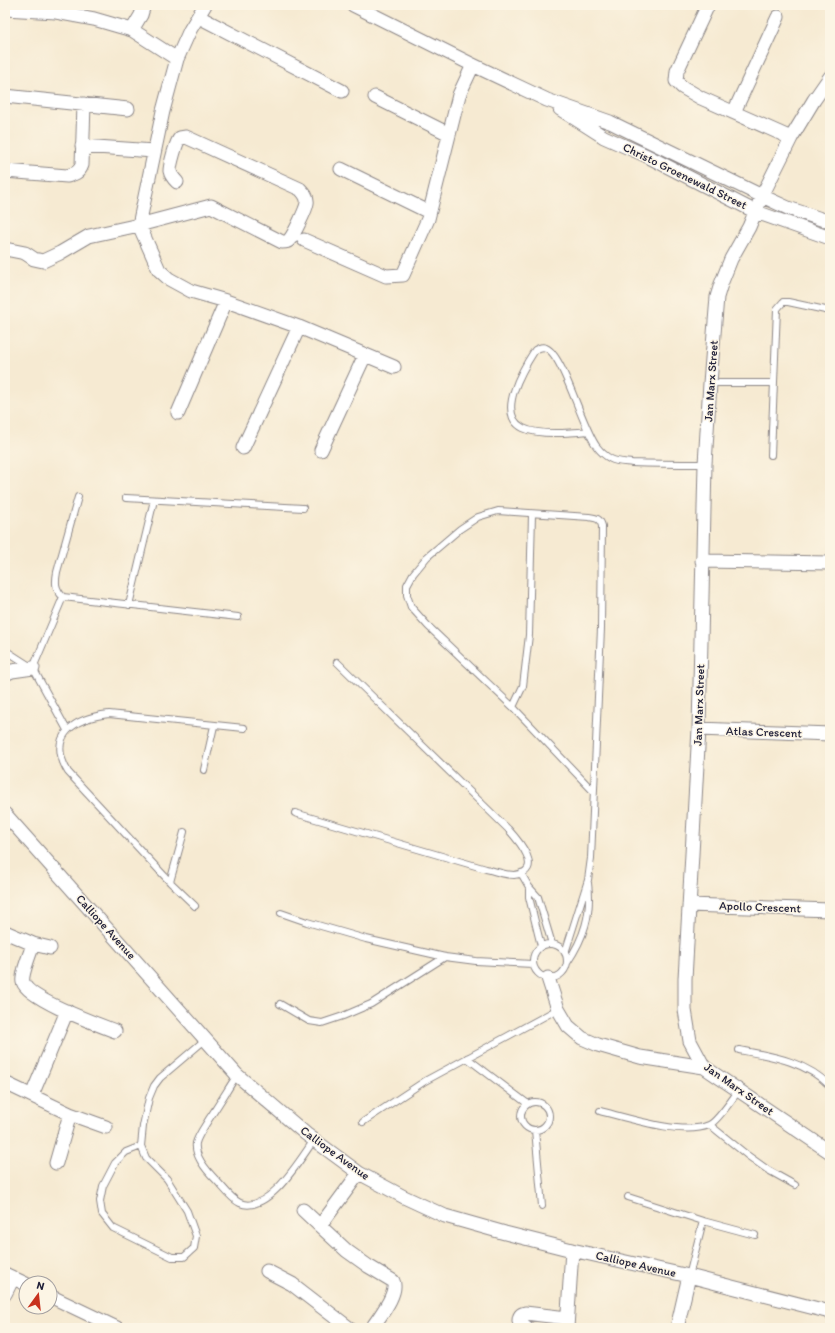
<svg xmlns="http://www.w3.org/2000/svg" width="835" height="1333" viewBox="0 0 835 1333" font-family="Itim,sans-serif">
<rect width="100%" height="100%" fill="#fcf5e5"/>
<filter id="ink" filterUnits="userSpaceOnUse"><feTurbulence type="fractalNoise" baseFrequency=".025" numOctaves="2"/><feDisplacementMap in="SourceGraphic" scale="8" xChannelSelector="R" yChannelSelector="G"/><feConvolveMatrix kernelMatrix="1 2 1 2 8 2 1 2 1" color-interpolation-filters="sRGB"/></filter>
<filter id="wash" filterUnits="userSpaceOnUse"><feTurbulence type="fractalNoise" baseFrequency=".012" numOctaves="4" result="noise"/><feDisplacementMap in="SourceGraphic" scale="16" xChannelSelector="R" yChannelSelector="G"/><feGaussianBlur stdDeviation="0.9" result="paint"/><feColorMatrix in="noise" values="0 0 0 0 0 0 0 0 0 0 0 0 0 0 0 0 0 1.4 0 .05"/><feComposite in="paint" operator="in"/></filter>
<g filter="url(#wash)">
<rect width="100%" height="100%" fill="#f6ead2"/>
</g>
<g filter="url(#ink)">
<g fill="none" stroke-linecap="round" stroke-linejoin="round">
<defs>
<path id="service" d="M710,383H774
M588,431C570,433 539,436 523,428C495,414 524,367 535,350C539,348 542,346 546,348C563,354 583,430 597,447C601,452 605,456 611,459C617,462 625,462 632,463C656,464 681,464 705,464
M771,455L777,309L783,302H788L830,311
M78,497L57,572C55,583 55,589 63,597L238,617
M126,498L303,508
M129,605L154,500
M5,650L33,668L67,730
M33,668L63,597
M513,707L523,686L529,635L532,514
M204,770L214,726
M295,813L486,869C495,871 505,875 514,875C546,872 518,840 508,829L337,662
M521,873L529,887L538,897L552,944
M170,882L184,832
M529,887V897L541,946
M195,906L170,882L68,772C46,735 75,718 109,714L244,728
M281,913L307,922L366,939L445,957L476,961L533,964
M533 961a17 17 0 1 1 34 0a17 17 0 1 1-34 0Z
M565,953L588,880L591,858L601,628L602,526C600,518 596,518 589,517L498,511L478,517L460,529L427,557L413,574L407,585V595L411,607L428,626L513,707L593,791
M567,963C584,938 592,914 588,883
M280,1004L309,1021L322,1023L343,1016L371,1004L445,957
M739,1050C771,1056 806,1061 830,1086
M467,1058L528,1104
M237,1075C228,1089 219,1104 209,1119C205,1126 198,1135 196,1143C194,1156 207,1171 216,1180C223,1187 231,1199 240,1203C268,1215 301,1158 314,1140
M521 1116a14 14 0 1 1 28 0a14 14 0 1 1-28 0Z
M600,1111C628,1118 682,1136 709,1125C717,1122 733,1098 739,1090
M363,1122L425,1081L558,1009
M710,1125L747,1155L768,1170L795,1185
M535,1130L542,1206
M141,1146L126,1152L115,1163L103,1186L100,1201L102,1214L113,1228L172,1257H184L194,1248L196,1236L187,1211L167,1179L146,1158L141,1146L143,1126L149,1098L154,1086L160,1078L206,1039
M628,1197L703,1221L755,1235
M689,1276L703,1221"/>
<path id="minor" d="M205,5L190,30L177,59L163,111L139,225L159,270L169,279L191,291L226,301L299,327L394,367
M353,5L473,65L547,100L610,122L762,196L788,208L830,222
M708,5L677,71L676,81L682,87L701,98L791,138
M5,9L56,12L94,19L132,30L177,59
M199,17L342,91
M132,30L141,15L144,5
M830,77L814,100L791,138L762,196L749,227L731,259L721,284L717,297L710,383L705,464L699,729L685,979V1010L690,1041L704,1067L830,1152
M5,96L128,109
M375,97L449,134
M560,109L604,137L647,156L756,212L830,238
M734,112L778,17
M82,146L154,151
M341,169L429,212
M5,171L67,176C74,174 79,173 82,165L84,104
M304,240L386,276L403,275L428,219L459,95L473,65
M5,249L25,253L34,259L43,261L60,253L89,236L139,225L211,206L282,242C286,242 288,242 290,239C294,234 306,210 307,203C308,197 304,193 300,189L186,137L180,138C176,142 170,165 170,171C171,176 174,179 177,182
M178,413L226,301
M243,448L299,327
M321,450L365,355
M702,561L830,563
M5,674L12,671L33,668
M699,729L830,734
M5,814L237,1075L306,1134L359,1173L404,1197L445,1216L505,1233L572,1250L689,1276L830,1312
M689,905L830,910
M5,932L33,944C31,952 21,974 23,982C28,999 97,1024 115,1031
M33,944L50,948
M548,978L558,1009L568,1026L582,1038L598,1045L640,1057L704,1067
M5,1083L70,1114L106,1127
M32,1095L67,1011
M56,1163L70,1114
M303,1210L320,1226L359,1173
M320,1226L347,1251L368,1266L393,1281C399,1293 379,1317 372,1328
M267,1271L292,1284L349,1328
M5,1274L26,1284
M5,1294L13,1278
M50,1296L117,1328
M527,1328L519,1321C519,1316 520,1314 525,1313L567,1318
M567,1328L572,1250
M677,1328L689,1276"/>
</defs>
<use href="#service" stroke="#8c8686" stroke-width="8"/>
<use href="#minor" stroke="#8c8686" stroke-width="15"/>
<use href="#service" stroke="#fff" stroke-width="6"/>
<use href="#minor" stroke="#fff" stroke-width="13"/>
</g>
</g>
<g text-anchor="middle" dominant-baseline="central" stroke-width="3" stroke-linejoin="round" paint-order="stroke">
<g font-size="12" fill="#22223b" stroke="#fcf5e5">
<text transform="translate(685 176) rotate(26)">Christo Groenewald Street</text>
<text transform="translate(711 381) rotate(-86)">Jan Marx Street</text>
<text transform="translate(699 705) rotate(-88)">Jan Marx Street</text>
<text transform="translate(764 732) rotate(2)">Atlas Crescent</text>
<text transform="translate(760 907) rotate(2)">Apollo Crescent</text>
<text transform="translate(106 927) rotate(48)">Calliope Avenue</text>
<text transform="translate(739 1089) rotate(35)">Jan Marx Street</text>
<text transform="translate(335 1153) rotate(36)">Calliope Avenue</text>
<text transform="translate(636 1264) rotate(13)">Calliope Avenue</text>
</g>
</g>
<rect width="835" height="1333" fill="none" stroke="#fcf5e5" stroke-width="20"/>
<g transform="translate(38 1295) rotate(15)"><circle r="19" fill="#fcf5e5" stroke="#a5a1a1"/>
<path d="M0-3L7 15L0 10L-7 15Z" fill="#c8321e"/>
<text y="-6" font-size="11" font-weight="bold" text-anchor="middle" fill="#22223b">N</text>
</g>
</svg>
